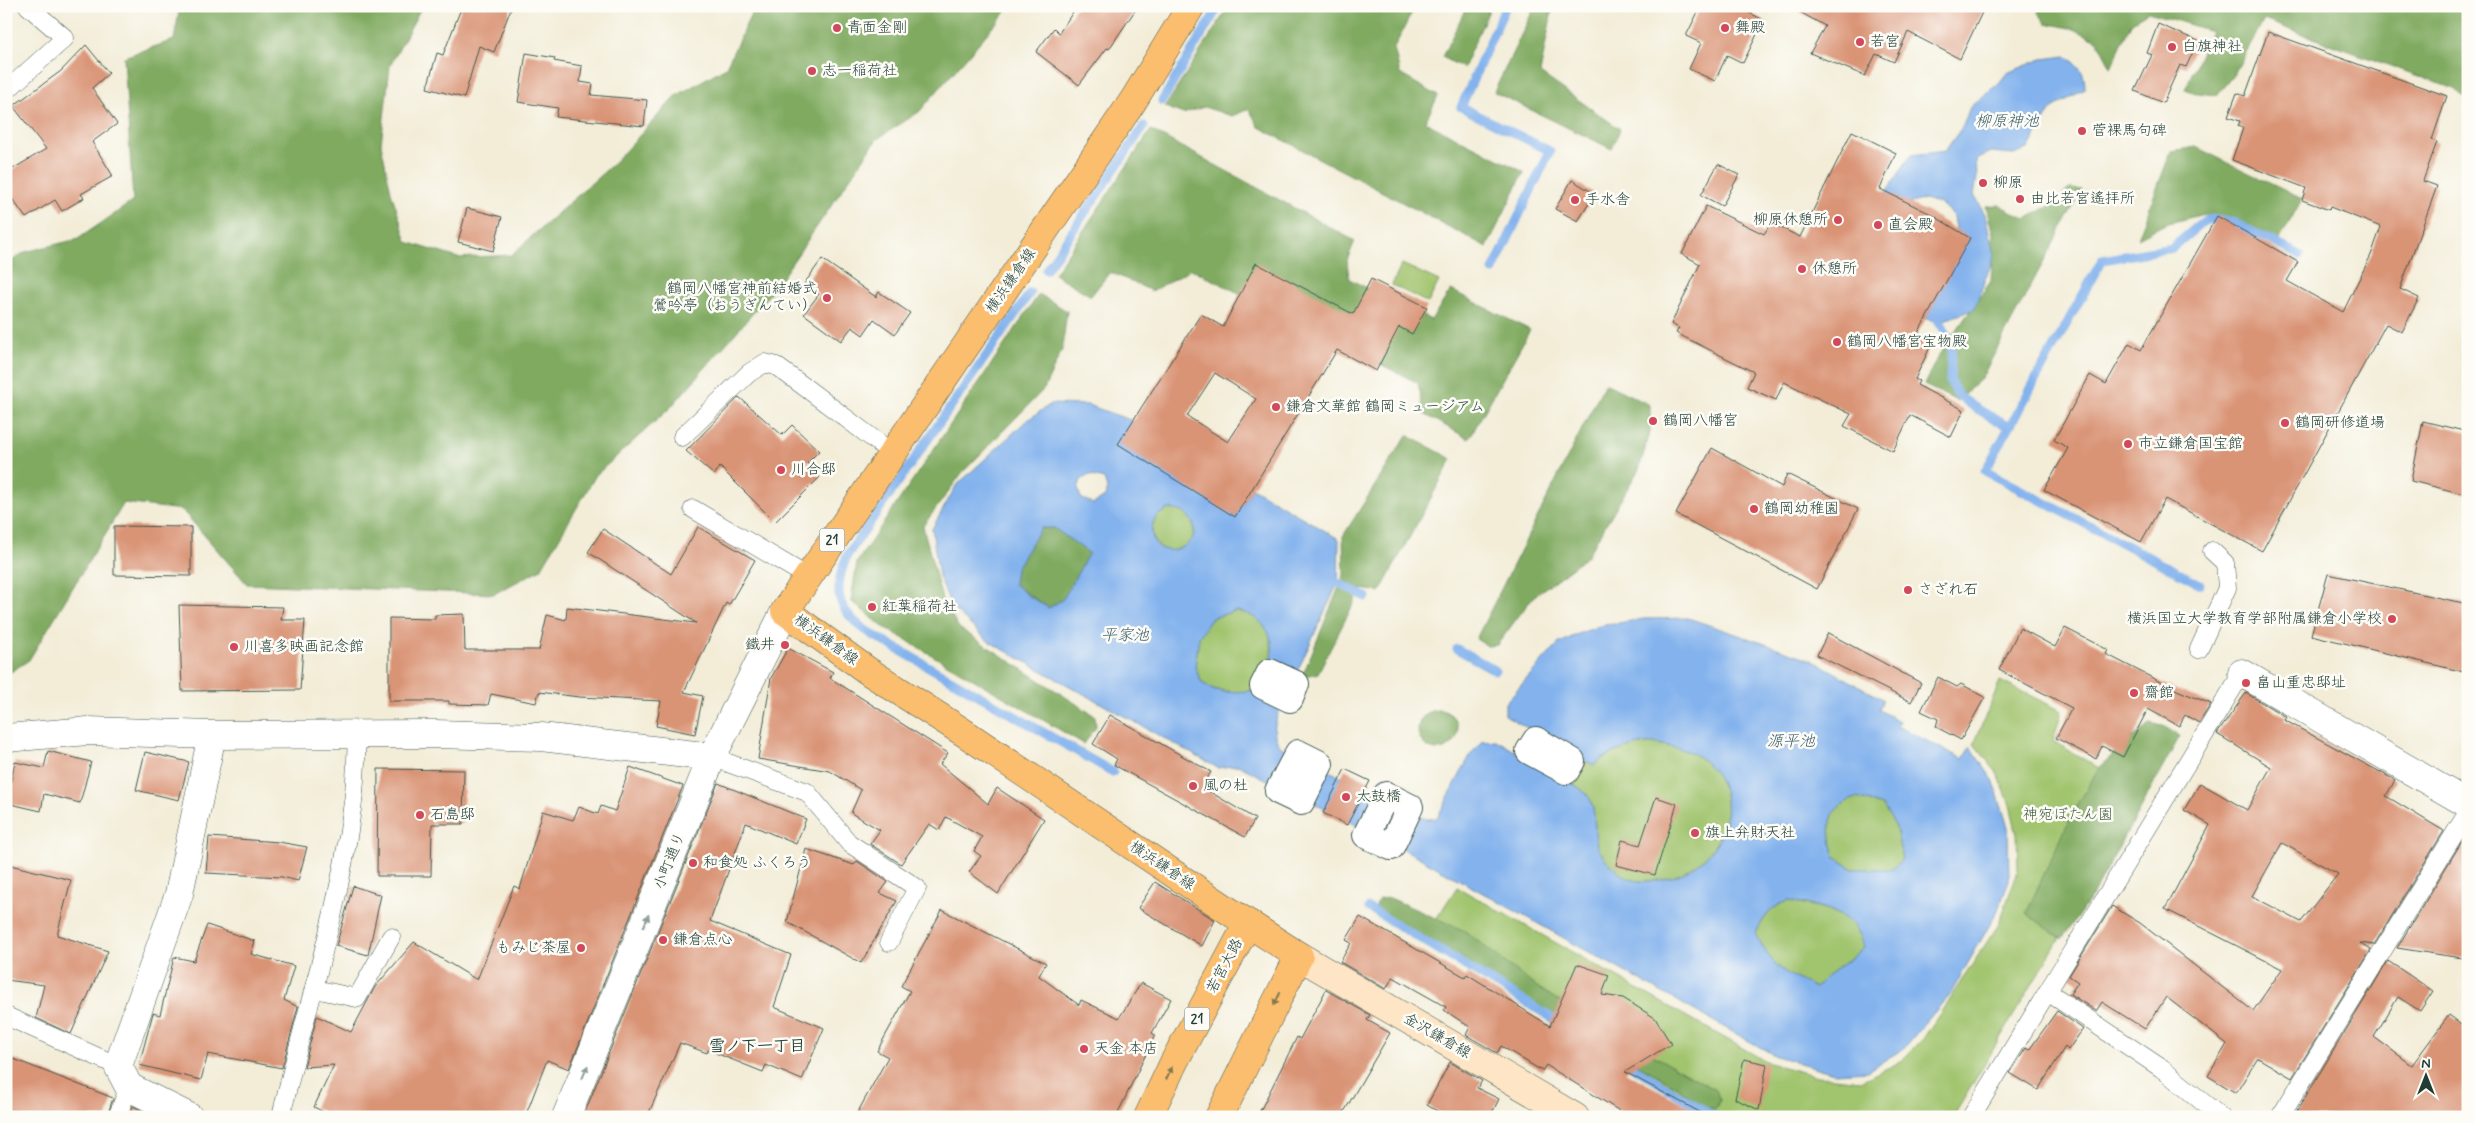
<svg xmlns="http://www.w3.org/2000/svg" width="2474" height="1123" viewBox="0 0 2474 1123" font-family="Mynerve,'Klee One',sans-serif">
<rect width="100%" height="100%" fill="#fdfcf7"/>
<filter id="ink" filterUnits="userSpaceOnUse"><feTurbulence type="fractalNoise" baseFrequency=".02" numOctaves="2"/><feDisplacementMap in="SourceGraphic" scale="10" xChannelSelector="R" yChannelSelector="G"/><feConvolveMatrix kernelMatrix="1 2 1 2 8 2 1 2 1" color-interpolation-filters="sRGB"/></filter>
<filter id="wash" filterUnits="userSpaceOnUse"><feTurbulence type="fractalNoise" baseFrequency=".0096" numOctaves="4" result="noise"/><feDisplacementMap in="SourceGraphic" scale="20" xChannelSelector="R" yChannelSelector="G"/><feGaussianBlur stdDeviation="1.12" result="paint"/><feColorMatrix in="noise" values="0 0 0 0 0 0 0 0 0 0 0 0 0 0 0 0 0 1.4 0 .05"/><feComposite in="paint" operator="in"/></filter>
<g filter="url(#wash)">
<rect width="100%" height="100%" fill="#f3edd8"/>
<path fill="#a1c46e" stroke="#608051" d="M1402,264L1439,281L1428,303L1392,285Z
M1152 530a21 21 0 1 1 42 0a21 21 0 1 1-42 0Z
M1235,611C1283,616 1272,658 1265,691L1235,692L1212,689L1202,683L1195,667L1199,636L1212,618Z
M2000,681L2062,711L2053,741L2145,795L1953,1117H1724L1423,939L1457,887L1769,1063L1817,1076L1860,1081L1900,1062L1923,1039L1999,924L2018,870L2017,834L2010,805L1998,774L1974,744Z
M1654,743C1671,747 1691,749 1704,761C1749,799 1721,866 1668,878C1660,880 1646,882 1638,881C1623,880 1598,856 1596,841C1594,828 1596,812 1590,799C1585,790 1574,785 1566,780L1570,754L1594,765C1613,750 1630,746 1654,743Z
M1857,798L1883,806L1896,827L1902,859L1893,869H1853L1835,857C1828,830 1824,807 1857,798Z
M1789,901C1819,907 1859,912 1864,948L1828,975L1815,988C1780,972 1775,969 1755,934C1764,918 1771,906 1789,901Z"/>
<path fill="#80aa61" stroke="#50744a" d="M180,6H422L390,66L381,144L391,192L407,242L458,258L511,255L613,164L676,96L726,67L755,6H1011L919,112L877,139L774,289L670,408L596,475L541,569L494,594L247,584L182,510L124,503L29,660L6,675V265L25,252L78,239L133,201L124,57L174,40Z
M1229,6H1415L1394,48L1400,74L1438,96L1425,122L1524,172L1487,247L1259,127L1249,109L1232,116L1204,107L1183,114L1165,107Z
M1467,6H1491L1463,68L1442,57Z
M1535,6H1553L1540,73L1620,129L1612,149L1494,92Z
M2041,6H2468V100L2454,89L2264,20L2234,74L2217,95L2196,93L2185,89L2211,31L2148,12L2132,22L2111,67L2097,40L2074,29L2046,23L2038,12Z
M1151,130L1355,241L1347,260L1349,279L1431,320L1451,290L1530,330L1469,439L1424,414L1418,383L1191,269L1152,291L1110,272L1091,296L1054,274Z
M2196,147L2302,199L2278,243L2204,214L2165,224L2138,238L2171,151Z
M2069,189L2082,190L1981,379L1957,401L1924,385L1937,358L1991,281L1993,234L1986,206L1999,205L2026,219L2053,204Z
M1039,294L1067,311L1062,350L1044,389L962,473L923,526L942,599L959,628L1095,716L1096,727L1084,744L882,626L851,601L857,562Z
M1605,383L1650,405V433L1639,469L1587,556L1533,597L1497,645L1487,646L1476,639Z
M1407,435L1452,459L1380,592L1361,589L1318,673L1302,677L1344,575L1343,536Z
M1041,528H1054L1089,553L1063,599L1049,608L1014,585L1016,568Z
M1418 730a20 20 0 1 1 40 0a20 20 0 1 1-40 0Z
M2150,723L2163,726L2180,736L2092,896L2062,939L2026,913L2071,816L2099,768Z
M1390,898L1465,931L1531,983L1579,1014L1716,1090L1720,1099L1716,1108C1703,1111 1687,1094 1677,1086L1515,998L1439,954L1397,929L1378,912L1376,905L1380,899Z"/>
<path fill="#83b2ed" stroke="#517890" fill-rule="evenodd" d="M2066,56C2080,66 2085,72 2085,89L2051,109L2028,149L2013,154L1991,152L1976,160L1977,177L1974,195L1985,214L1994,256L1974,309C1936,324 1937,325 1900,308L1958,240L1954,217L1941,204L1925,199L1898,207L1882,199L1911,155L1945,151L1963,126L1970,107L1999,83L2007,73L2042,59Z
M1051,404L1088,405L1133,421L1235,517L1252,488L1339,539L1338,583L1278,713C1274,726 1272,736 1281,747L1426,819L1437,818L1471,754L1482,741L1496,740L1529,759L1543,737L1505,715V703L1558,644L1578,634L1599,626L1644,619L1688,618L1810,659L1883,699L1879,710L1899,721L1897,726L1963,759L1970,747L1993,780L2008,827L2009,880L1997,912L1951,993L1903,1049L1867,1071L1834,1073L1776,1056L1409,852L1238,765L1218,768L988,641L952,608L939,577L932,529L956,486L1026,421ZM1089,475L1104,479L1107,488L1105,497L1093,504L1081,498L1078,489L1081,480ZM1169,509L1183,512C1222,542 1149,572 1152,528C1153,518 1160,513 1169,509ZM1041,528H1054L1089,553L1063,599L1049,608L1030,597L1014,584L1016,568ZM1235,611C1259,613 1278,635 1271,660C1268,671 1260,682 1255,691L1224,692L1213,689L1202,683L1195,667L1199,637L1212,618ZM1654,743C1671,747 1691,749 1704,761C1749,800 1721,866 1668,878C1660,880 1647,882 1638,881C1623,880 1598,856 1596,841C1594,828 1596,812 1590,799C1585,790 1574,785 1566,780L1570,754L1594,765C1613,750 1630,746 1654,743ZM1857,798L1883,806L1896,827L1902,859L1893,869H1853L1835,857C1828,830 1824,807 1857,798ZM1789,901C1819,906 1859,912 1864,948L1828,975L1815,988C1782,972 1774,968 1755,934C1764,918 1770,906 1789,901Z"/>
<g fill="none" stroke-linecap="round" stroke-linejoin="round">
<path stroke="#83b2ed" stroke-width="9" d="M1162,101L1219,6
M1046,270L1144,126
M1493,270L1550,151L1461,107L1506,6
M1030,293L848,554C830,593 838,613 873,635L1113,772
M1938,320L1952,342L1950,381L1957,394L1974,407L2009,427
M1338,583L1366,597
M2200,584L1985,471L2102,260L2172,248L2204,221L2211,219L2235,223L2300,255
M1457,649L1495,670
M1369,908L1562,1024
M1624,1062L1715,1117"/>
</g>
<g id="blocks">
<path fill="#d99375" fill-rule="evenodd" d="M462,6H512L494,52L479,46L464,98L427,88L437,53L443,55Z
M1077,6H1138L1109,49L1107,48L1079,85L1036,52L1054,28L1059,33Z
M1701,6H1735L1764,20L1743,63L1727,55L1715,81L1689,69L1701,43L1686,36Z
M1789,6H1985L1960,59L1908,32L1894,62L1876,54L1865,76L1810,53L1825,26Z
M2158,24L2198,41L2186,67L2180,65L2163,103L2135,91L2152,55L2147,53Z
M2268,32L2447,96L2432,140L2437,142L2423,181L2437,186L2400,289L2419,298L2402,332L2386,324L2262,551L2165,499L2141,542L2044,490L2068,448L2054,440L2090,375L2106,384L2129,343L2141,350L2217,216L2298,262L2287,281L2343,312L2371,255L2381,227L2330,207L2329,210L2302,200L2306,188L2232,160L2243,128L2238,126L2240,121L2228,117L2237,93L2245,96Z
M86,45L109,73L92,88L117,124L92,142L113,176L81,194L84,198L62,211L55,200L26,218L6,190V173L46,149L13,106L61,71Z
M526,53L555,58L554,61L582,66L580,82L593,84L591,95L647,100L644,126L556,117L558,108L518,102Z
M1852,131L1896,153L1880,189L1929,213L1970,238L1917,335L1932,343L1915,379L1919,381L1917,385L1964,410L1951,437L1910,415L1893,451L1844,426L1851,414L1784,382L1776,400L1747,387L1754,372L1676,333L1679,328L1671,324L1700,264L1682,254L1706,206L1764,234L1771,223L1800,237Z
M1718,164L1739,175L1722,206L1701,195Z
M1572,180L1595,194L1578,221L1555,209Z
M467,208L502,217L493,251L458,242Z
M822,259L876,297L879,292L910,313L895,334L874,319L863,335L852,327L841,341L804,314L819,294L804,284Z
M1256,263L1353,314L1371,279L1427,307L1412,334L1399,327L1376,371L1337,350L1235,517L1118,444L1201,314L1223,327ZM1215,373L1256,399L1228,442L1187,416Z
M739,397L782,435L792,425L819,451L807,463L820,477L775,522L720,467L714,475L686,451Z
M2423,421L2468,432V495L2411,481Z
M1712,448L1782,487L1787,474L1858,509L1817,589L1676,514Z
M114,526L191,527V576L114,575Z
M698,527L755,560L729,605L726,603L684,692L703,696L695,734L656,726L661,701L579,697L539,692L536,703L491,694L488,705L449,704V701H389V618L435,619V615L464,614L465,650H539L547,615L566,620L567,607L696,623L588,552L603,529L671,574Z
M2328,574L2468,604V673L2311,635Z
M179,605L283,607L281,620H305L300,690L182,691Z
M2020,628L2055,647L2065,628L2108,650L2106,654L2172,688L2211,704L2199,723L2185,715L2179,726L2148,709L2123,757L2102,746L2096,759L2056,738L2072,708L1999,670Z
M1828,633L1921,683L1911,702L1817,655Z
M788,648L833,672L830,678L948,753L940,764L988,804L997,788L1044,819L998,894L969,872L981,856L974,851L982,837L946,817L939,830L929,824L901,864L870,844L880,830L851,813L861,790L830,771L758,759L771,678Z
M1938,677L1957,687L1961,684L1985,697L1961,740L1936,727L1938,719L1921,711Z
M2246,693L2286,717L2284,720L2395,780L2386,796L2444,831L2374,945L2360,943L2371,950L2292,1078L2258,1058L2236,1093L2208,1076L2227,1044L2166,997L2145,1029L2102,1002L2096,1011L2070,994L2078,982L2069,976L2112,906L2140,923L2253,1011L2282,969L2165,909L2210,825L2184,810L2200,783L2247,810L2271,767L2217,734ZM2282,843L2338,874L2301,922L2252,896Z
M1110,715L1211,772L1202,787L1255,819L1245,837L1114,765L1117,759L1093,744Z
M48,751L91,762L80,803L44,794L41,811L6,803L15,762L44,768Z
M145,752L189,762L179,800L136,790Z
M630,767L683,786L569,1069L547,1060L525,1117H333L314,1107L334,1065L304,1067L317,1016L351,1032L375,987L414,942L477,980L514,886L520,889L543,811L573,820L579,807L598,814L601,806L615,811Z
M378,769L464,770L463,824H432L431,876H377Z
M1345,769L1370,781L1347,825L1323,813Z
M718,783L806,819L796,844L746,823L710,921L791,955L774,1007L824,1028L802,1080L766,1065L763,1072L708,1050L707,1053L680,1043L647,1117H583Z
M1656,797L1677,804L1655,875L1616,865L1622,840L1640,845Z
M209,837L279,842L307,847L298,881L282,877L206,873Z
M2464,838L2468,839V959L2397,948Z
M806,849L854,865L857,861L888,882L880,893L897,901L861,963L787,922Z
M6,864L71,880L57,935L108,951L71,1034L36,1018L44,985L6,980Z
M1155,882L1215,920L1202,946L1138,908Z
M353,886L381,895L368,955L336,946Z
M942,910L1046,963L1039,976L1079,1005L1081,1000L1119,1018L1141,983L1171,999L1152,1033L1155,1035L1116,1117H855L888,1057L877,1051L910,991L901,986Z
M1360,917L1465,977L1467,974L1550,1026L1577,964L1609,975L1602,995L1623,998L1655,1018L1671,1044L1625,1072L1709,1117H1629L1546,1065L1542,1071L1501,1046L1497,1053L1466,1035L1470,1027L1444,1010L1446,1007L1393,977L1386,989L1340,962L1351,943L1346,940Z
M207,925L255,941L251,954L294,966L284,1000L298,1007L282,1068L208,1054L201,1080L139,1065L153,1013L160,1015L174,957L194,961Z
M2388,961L2433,991L2420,1011L2398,997L2374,1037L2412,1065L2449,1015L2468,1029V1105L2460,1117H2293Z
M1326,990L1370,1015L1367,1020L1390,1033L1341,1117H1257L1297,1037L1300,1039Z
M2057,1011L2083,1029L2068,1050L2065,1047L2038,1090L2010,1073L2026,1048L2029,1050Z
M6,1056L113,1098L107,1117H6Z
M1744,1059L1767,1064L1759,1110L1735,1099Z
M1450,1062L1482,1081L1477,1088L1499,1099L1490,1117H1447L1427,1105Z
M133,1106L154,1117H129Z"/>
</g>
</g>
<g filter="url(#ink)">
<use href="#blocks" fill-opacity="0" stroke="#3f574d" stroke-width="1"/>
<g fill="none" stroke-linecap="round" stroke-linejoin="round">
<defs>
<path id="service" d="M6,91L65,38L28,6
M682,437L749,373L765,363L776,366L802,385L892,453
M693,509L808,577
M2199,649L2227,588L2225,563L2212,551
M712,757L807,792L849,843L917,888L889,942
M315,989L357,998L391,937
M2048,992L2161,1068L2221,1117
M6,1016L118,1066
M117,1117L129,1087
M281,1117C304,1014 339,914 352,809C356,784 356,758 357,733
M1971,1117L2242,673
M2280,1117L2468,812"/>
<path id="pedestrian" d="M1270,672L1296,684L1290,699L1263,686Z
M1536,740L1572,761L1566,771L1529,751Z
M1298,753L1320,764L1301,802L1278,791Z
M1386,795L1410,807L1391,847L1366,835Z"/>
<path id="minor" d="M2242,673L2468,804
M6,738L88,731L212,735L435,734L541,737L712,757
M189,1117L129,1087L118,1066L179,894L212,735
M566,1117L712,757L785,611"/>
<path id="secondary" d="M1299,956L1575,1117"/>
<path id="primary" d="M1191,6L1133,101L785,611L868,671L966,734L1232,913L1299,956L1219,1117
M1148,1117L1174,1062L1248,923"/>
</defs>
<use href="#service" stroke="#3f574d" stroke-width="19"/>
<use href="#pedestrian" stroke="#3f574d" stroke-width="28"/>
<use href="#minor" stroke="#3f574d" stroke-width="29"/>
<use href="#secondary" stroke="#3f574d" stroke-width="29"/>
<use href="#primary" stroke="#3f574d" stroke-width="29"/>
<use href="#service" stroke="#fff" stroke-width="18"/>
<use href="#pedestrian" stroke="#fff" stroke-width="26"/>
<use href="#minor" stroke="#fff" stroke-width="28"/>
<use href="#secondary" stroke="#fde5c5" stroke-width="28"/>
<use href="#primary" stroke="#fbbd6e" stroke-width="28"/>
</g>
<defs><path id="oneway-solid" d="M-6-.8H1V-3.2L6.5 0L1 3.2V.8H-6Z" transform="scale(1.25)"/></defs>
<g fill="#8f9e9a">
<use href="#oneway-solid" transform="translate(646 921) rotate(-68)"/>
<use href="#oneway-solid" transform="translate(585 1072) rotate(-67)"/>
</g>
<g fill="#82774e">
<use href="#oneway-solid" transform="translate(1277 999) rotate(117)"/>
<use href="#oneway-solid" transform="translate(1169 1073) rotate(-65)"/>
</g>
</g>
<g fill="#d1495b" stroke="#fdfcf7" stroke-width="2">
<circle cx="837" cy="28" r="5"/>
<circle cx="1725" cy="28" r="5"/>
<circle cx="1860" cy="42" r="5"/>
<circle cx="2172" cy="47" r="5"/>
<circle cx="812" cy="71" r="5"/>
<circle cx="2082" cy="131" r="5"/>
<circle cx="1983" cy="183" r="5"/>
<circle cx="2020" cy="199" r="5"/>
<circle cx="1575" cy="200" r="5"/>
<circle cx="1838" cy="220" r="5"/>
<circle cx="1878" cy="225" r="5"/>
<circle cx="1802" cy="269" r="5"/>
<circle cx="827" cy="298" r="5"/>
<circle cx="1837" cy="342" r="5"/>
<circle cx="1276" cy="407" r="5"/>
<circle cx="1653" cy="421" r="5"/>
<circle cx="2285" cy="423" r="5"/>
<circle cx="2128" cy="444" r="5"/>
<circle cx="781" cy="470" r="5"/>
<circle cx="1754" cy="509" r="5"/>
<circle cx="1908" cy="590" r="5"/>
<circle cx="872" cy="607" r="5"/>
<circle cx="2392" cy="619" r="5"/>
<circle cx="785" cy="645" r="5"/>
<circle cx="234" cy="647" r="5"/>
<circle cx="2246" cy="683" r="5"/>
<circle cx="2134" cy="693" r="5"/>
<circle cx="1193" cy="786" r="5"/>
<circle cx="1346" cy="797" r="5"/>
<circle cx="420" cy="815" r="5"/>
<circle cx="1695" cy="833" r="5"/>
<circle cx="693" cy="863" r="5"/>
<circle cx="663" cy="940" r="5"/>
<circle cx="581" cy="948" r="5"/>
<circle cx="1084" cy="1049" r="5"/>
</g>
<g text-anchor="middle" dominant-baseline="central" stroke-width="5" stroke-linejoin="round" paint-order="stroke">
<g fill="#fdfcf7" stroke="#62766e" stroke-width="1">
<rect x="819.5" y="528.5" width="25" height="23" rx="4"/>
<rect x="1184.5" y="1007.5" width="25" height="23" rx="4"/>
</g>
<g font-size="14" font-weight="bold" fill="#1f3d34">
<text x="832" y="540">21</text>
<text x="1197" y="1019">21</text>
</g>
<g font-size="15" fill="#1f3d34" stroke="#fdfcf7" text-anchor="start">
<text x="847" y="28">青面金剛</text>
<text x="1735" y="28">舞殿</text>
<text x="1870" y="42">若宮</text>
<text x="2182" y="47">白旗神社</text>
<text x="822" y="71">志一稲荷社</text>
<text x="2092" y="131">菅裸馬句碑</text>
<text x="1993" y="183">柳原</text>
<text x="2030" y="199">由比若宮遙拝所</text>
<text x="1585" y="200">手水舎</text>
<text x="1828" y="220" text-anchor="end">柳原休憩所</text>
<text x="1888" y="225">直会殿</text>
<text x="1812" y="269">休憩所</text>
<text x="817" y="289" text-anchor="end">鶴岡八幡宮神前結婚式<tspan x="817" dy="17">鶯吟亭（おうぎんてい）</tspan></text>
<text x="1847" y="342">鶴岡八幡宮宝物殿</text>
<text x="1286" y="407">鎌倉文華館 鶴岡ミュージアム</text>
<text x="1663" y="421">鶴岡八幡宮</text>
<text x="2295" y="423">鶴岡研修道場</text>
<text x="2138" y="444">市立鎌倉国宝館</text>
<text x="791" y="470">川合邸</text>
<text x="1764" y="509">鶴岡幼稚園</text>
<text x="1918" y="590">さざれ石</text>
<text x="882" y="607">紅葉稲荷社</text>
<text x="2382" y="619" text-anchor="end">横浜国立大学教育学部附属鎌倉小学校</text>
<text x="775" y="645" text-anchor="end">鐵井</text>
<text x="244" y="647">川喜多映画記念館</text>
<text x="2256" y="683">畠山重忠邸址</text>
<text x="2144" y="693">齋館</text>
<text x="1203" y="786">風の杜</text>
<text x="1356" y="797">太鼓橋</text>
<text x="430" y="815">石島邸</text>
<text x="1705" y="833">旗上弁財天社</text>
<text x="703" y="863">和食処 ふくろう</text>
<text x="673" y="940">鎌倉点心</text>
<text x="571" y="948" text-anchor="end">もみじ茶屋</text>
<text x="1094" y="1049">天金 本店</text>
</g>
<g font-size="15" fill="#1f3d34" stroke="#fdfcf7">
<text transform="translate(1011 281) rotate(-55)">横浜鎌倉線</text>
<text transform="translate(826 640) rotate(36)">横浜鎌倉線</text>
<text transform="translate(670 861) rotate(-68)">小町通り</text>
<text transform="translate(1162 866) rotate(34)">横浜鎌倉線</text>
<text transform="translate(1225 966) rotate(-62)">若宮大路</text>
<text transform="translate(1437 1036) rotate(30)">金沢鎌倉線</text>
</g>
<g font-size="15" fill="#405f42" stroke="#fdfcf7">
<text x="2068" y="815">神宛ぼたん園</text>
</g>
<g font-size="16" font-style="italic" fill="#3d606c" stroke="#fdfcf7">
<text x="2007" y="121">柳原神池</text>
<text x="1125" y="635">平家池</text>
<text x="1791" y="741">源平池</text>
</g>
<g font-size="16" font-weight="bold" fill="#1f3d34" stroke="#fdfcf7">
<text x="757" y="1046">雪ノ下一丁目</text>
</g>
</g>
<rect width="2474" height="1123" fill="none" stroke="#fdfcf7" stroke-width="25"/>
<g transform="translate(2426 1076)" stroke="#fdfcf7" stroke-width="4" paint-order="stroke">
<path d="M0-4L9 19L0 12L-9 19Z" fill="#1f3d34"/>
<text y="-8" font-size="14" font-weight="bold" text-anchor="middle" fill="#1f3d34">N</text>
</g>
</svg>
